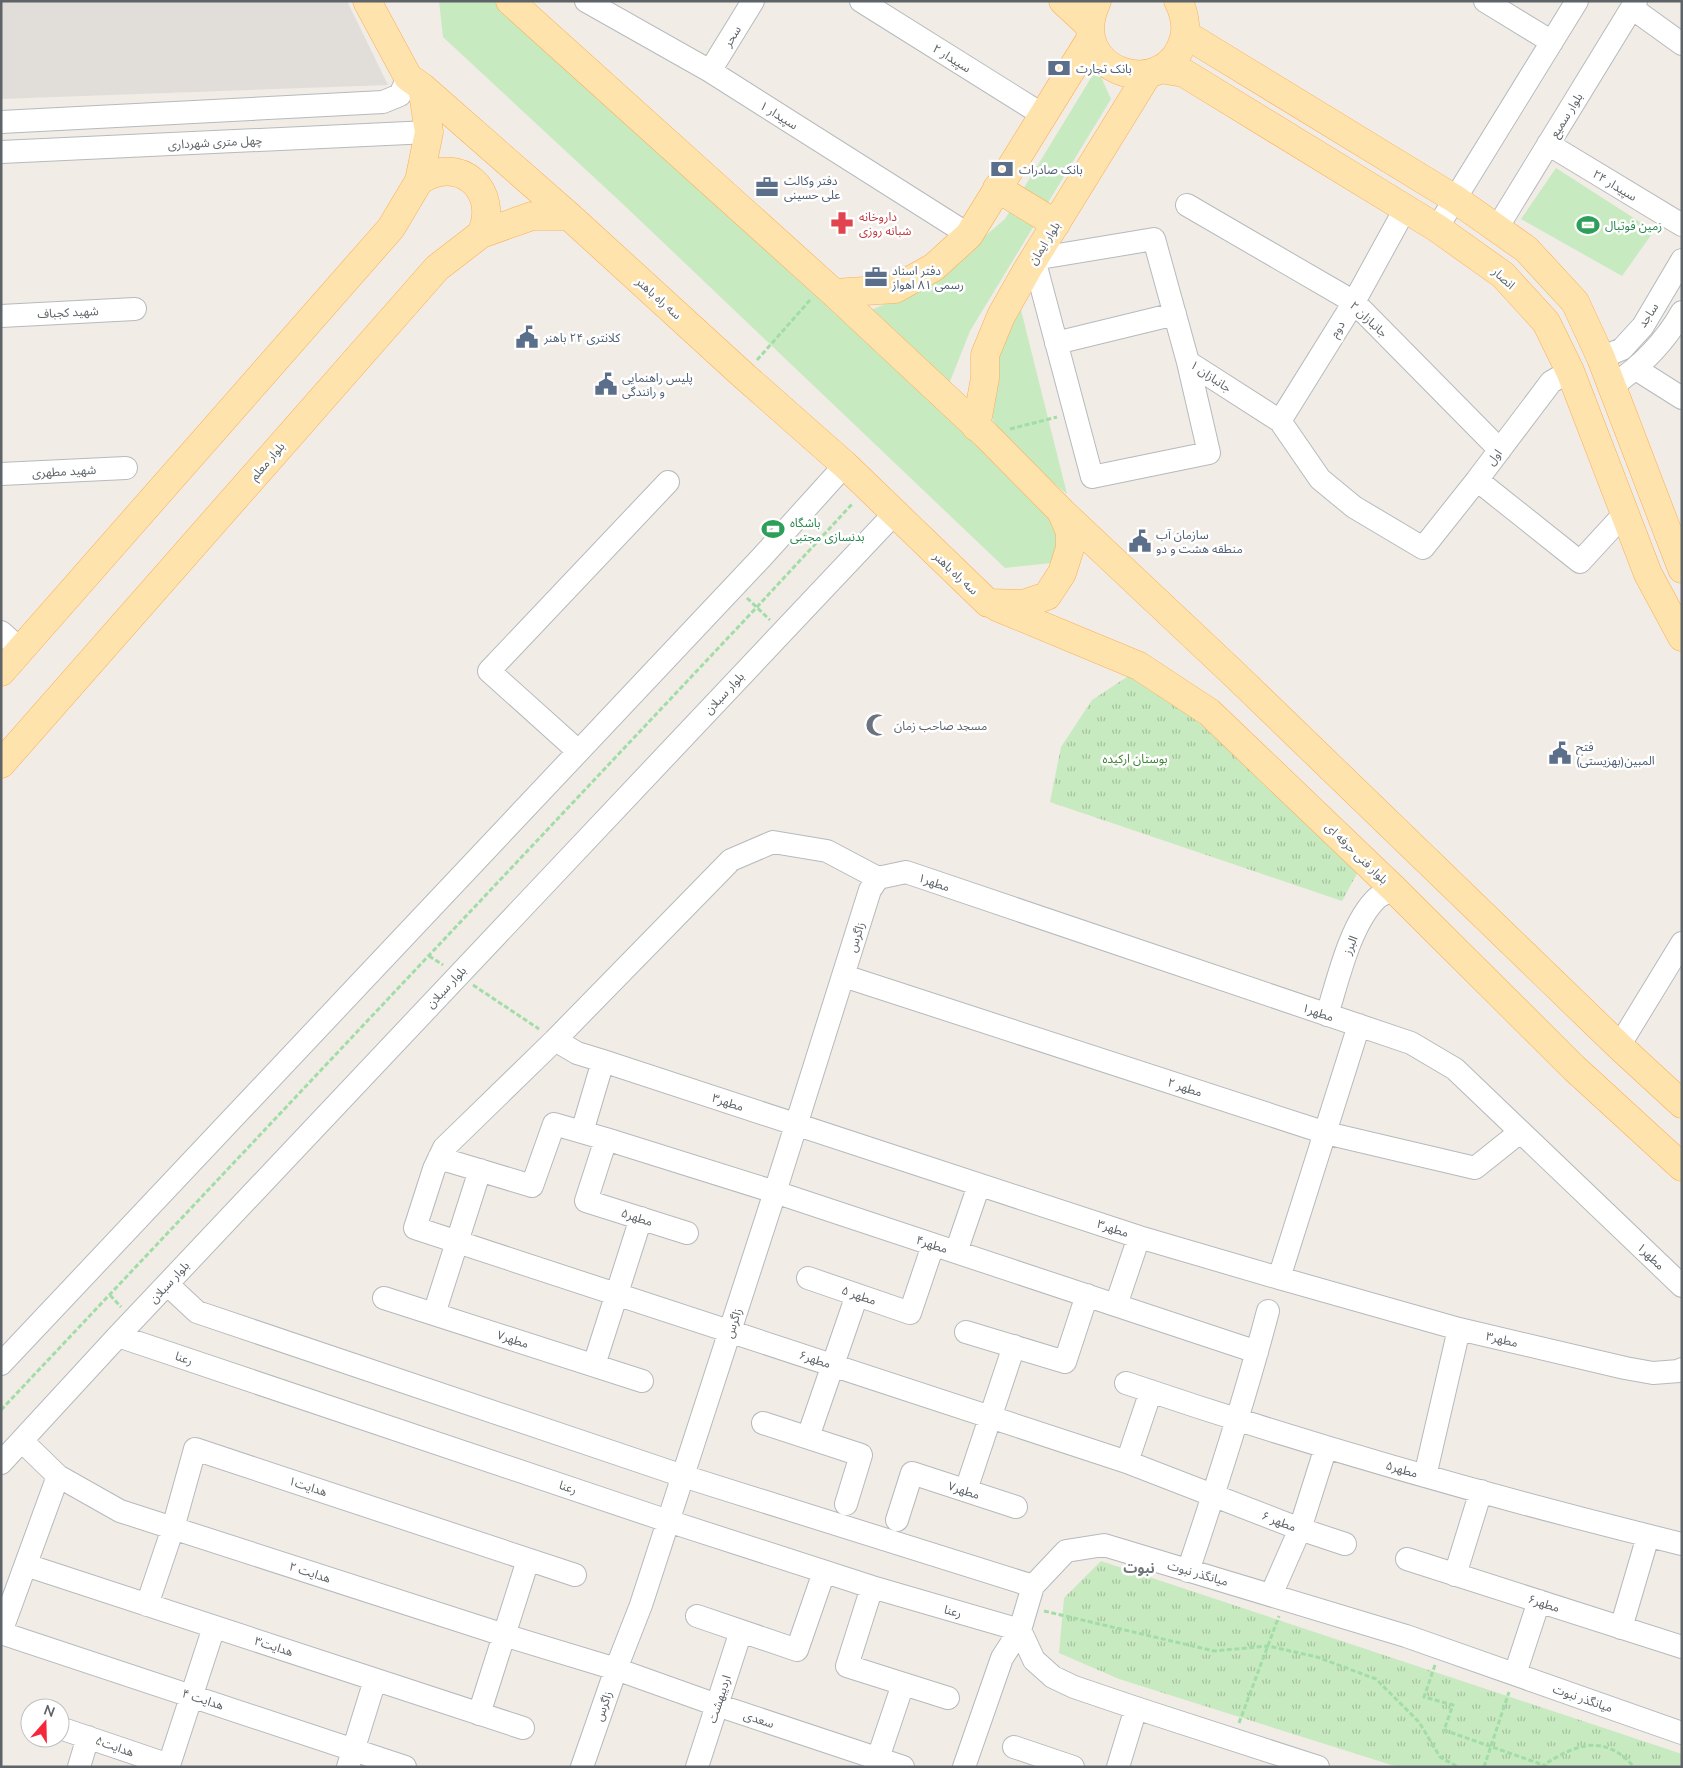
<svg xmlns="http://www.w3.org/2000/svg" width="1683" height="1768" viewBox="0 0 1683 1768" font-family="Mulish,'Noto Sans Arabic',sans-serif">
<defs>
<pattern id="park-tufts" width="24" height="20" patternUnits="userSpaceOnUse" patternTransform="scale(1.25)"><rect width="24" height="20" fill="#c8eac0"/><path d="M3 7l-1-3M5 7V3M7 7l1-3M15 17l-1-3M17 17v-4M19 17l1-3" fill="none" stroke="#a6c1a0"/></pattern>
</defs>
<rect width="100%" height="100%" fill="#f1ece5"/>
<path fill="#e1deda" d="M1,1H347L388,85L1,99Z"/>
<path fill="#c8eac0" d="M439,1H509L1055,516L1062,542L1051,563L1005,568L626,207L443,37Z
M1097,68L1111,99L970,331L949,384L869,311L927,286L1005,219Z
M1556,168L1654,231L1622,276L1521,219Z
M1019,302L1067,494L1019,455L993,421L987,391L991,357Z"/>
<path fill="url(#park-tufts)" d="M1139,669L1360,868L1342,901L1050,802L1061,747L1092,700Z
M1101,1561L1682,1754V1767H1398L1119,1679L1059,1653L1064,1598Z"/>
<g fill="none" stroke-linecap="round" stroke-linejoin="round">
<defs>
<path id="minor" d="M586,1L710,71L969,235
M861,1L1043,115
M1485,1L1552,42
M1632,8L1682,44
M710,71L753,1
M1,122L383,102L400,95L408,77
M1548,144L1682,225
M1,152L429,132
M1187,205L1354,302L1500,450
M1437,228L1577,1
M1497,228L1636,1
M1,316L135,309
M1056,343L1175,314
M1601,358L1622,349L1643,326L1682,260
M1188,362L1209,453L1092,477L1034,259L1154,239L1188,362L1280,421L1320,479L1354,507L1423,548L1477,480L1551,382L1570,371
M1636,369L1682,398
M1612,386C1640,367 1665,342 1682,312
M1280,421L1354,302L1405,209
M1,474L126,468
M1477,480L1580,562L1625,513
M1,632L21,650
M578,751L489,671L668,482
M878,878L827,851L773,842L731,860L555,1040L444,1148L434,1169L415,1228L1127,1462L1300,1529L1345,1544
M878,878L906,872L1411,1043L1455,1069L1682,1286
M844,976L1326,1133L1475,1168L1520,1132
M1327,1015C1338,980 1350,924 1377,898C1382,894 1389,892 1394,889
M555,1040L577,1053L603,1061L1139,1237L1279,1278L1459,1329L1625,1368L1653,1373L1679,1371L1682,1369
M1619,1046L1682,943
M582,1132L603,1061
M606,1139L586,1201L687,1233
M439,1158L532,1186L554,1124L606,1139L775,1192L1257,1352
M956,1252L979,1185
M808,1278L910,1313L933,1245
M1279,1278L1359,1025
M167,1284L197,1312L683,1476L1033,1586
M384,1298L642,1381
M1116,1305L1139,1237
M434,1314L480,1170
M966,1332L1065,1362L1087,1295
M118,1336L668,1521L872,1587L1020,1630
M1,1364L761,558L845,465
M594,1365L641,1218
M1126,1383C1309,1445 1494,1498 1682,1544
M763,1423L861,1455L846,1504
M808,1437L857,1295
M22,1441L58,1476L120,1511L504,1635L616,1669L717,1705L903,1767
M1127,1462L1151,1391
M1,1463L118,1336L894,514
M1425,1476L1459,1329
M966,1490L1014,1346
M897,1520L912,1473L1016,1507
M1407,1559L1682,1647
M26,1565L523,1728
M1188,1571C1217,1485 1245,1399 1268,1311
M1455,1575L1481,1491
M872,1587L847,1666L948,1698
M1271,1595L1300,1529L1326,1447
M147,1605L173,1528L195,1449L575,1575
M697,1616L797,1650L824,1572
M1621,1628L1648,1536
M1020,1630L1034,1660L1053,1677L1074,1687L1136,1708L1318,1767
M1,1632L58,1476
M1,1633L405,1767
M1515,1674L1539,1601
M479,1714L528,1560
M60,1728L169,1765L214,1627
M1014,1747L1073,1767
M79,1767L88,1737
M348,1767L375,1680
M582,1767L616,1669L641,1605L775,1192L870,890L878,878
M697,1767L741,1631
M875,1767L903,1684
M964,1767L1002,1658L1020,1630L1033,1586L1066,1551L1104,1545L1406,1636L1682,1733
M1118,1767L1136,1708"/>
<path id="major" d="M367,1L408,77L422,87L569,216L743,375L845,465L988,603L1023,604L1047,596L1062,573L1070,548V532L1061,511L986,435L834,293L510,1
M1063,1L1089,25
M1097,1C1063,73 1167,104 1184,38C1187,27 1184,11 1178,1
M1185,34L1455,199L1526,249L1575,302L1601,358L1682,569
M1160,69L1184,73L1437,228L1503,275L1546,322L1570,371L1648,574L1682,637
M419,181C459,153 501,191 481,234
M997,188L1056,224
M834,293L895,289L934,267L969,235L1091,38
M976,427L985,378V355L1001,316L1027,270L1148,74
M1063,513L1232,672L1619,1046L1682,1104
M997,607L1139,666L1209,712L1394,889L1574,1068L1682,1167
M1,672L391,228L419,181L429,132L422,87
M1,764L437,268L481,234L532,216H569"/>
</defs>
<use href="#minor" stroke="#b6babd" stroke-width="24"/>
<use href="#major" stroke="#fcae53" stroke-width="29"/>
<path stroke="#a2dda7" stroke-width="3" stroke-dasharray="5 2.5" stroke-linecap="butt" d="M757,360L811,299
M1010,429L1057,417
M747,598L770,620
M429,956L443,965
M473,985L539,1029
M110,1295L121,1307
M1,1410L757,607L853,503
M1044,1611L1214,1651L1268,1646L1317,1657L1376,1679L1419,1722L1440,1757L1458,1767
M1435,1665L1424,1697L1453,1705L1444,1730L1549,1767
M1239,1723L1279,1616
M1484,1767L1509,1692
M1541,1767C1573,1745 1604,1732 1634,1767"/>
<use href="#minor" stroke="#fff" stroke-width="22"/>
<use href="#major" stroke="#ffe3ac" stroke-width="28"/>
</g>
<defs>
<symbol id="bank-bare" viewBox="-9 -9 18 18"><path d="M-6-4H6V4H-6ZM0-2.3a2.3 2.3 0 1 0 0 4.6a2.3 2.3 0 1 0 0-4.6Z" fill="#5c6f8a" stroke="#fff" stroke-width="2.5" paint-order="stroke"/></symbol>
<symbol id="office-bare" viewBox="-9 -9 18 18"><path d="M-6-3h4V-5.5h4V-3h4V5H-6ZM-1-4.5V-3h2v-1.5ZM-6 0V1H6V0Z" fill="#5c6f8a" stroke="#fff" stroke-width="2.5" paint-order="stroke"/></symbol>
<symbol id="pharmacy-bare" viewBox="-9 -9 18 18"><path d="M-2-6h4v4h4v4h-4v4h-4v-4h-4v-4h4Z" fill="#e0444e" stroke="#fff" stroke-width="2.5" paint-order="stroke"/></symbol>
<symbol id="stadium-bare" viewBox="-9 -9 18 18"><path d="M0-5a6.5 5 0 1 0 0 10a6.5 5 0 1 0 0-10ZM-3.5-1.8h7v3.6h-7Z" fill="#2e9e5b" stroke="#fff" stroke-width="2.5" paint-order="stroke"/></symbol>
<symbol id="civic-bare" viewBox="-9 -9 18 18"><path d="M-.6-6.5H3V-4.5H.6V-3L4-1V1h2V6H-6V1h2V-1L-.6-3ZM-1.2 2.5V6h2.4V2.5Z" fill="#5c6f8a" stroke="#fff" stroke-width="2.5" paint-order="stroke"/></symbol>
<symbol id="mosque-bare" viewBox="-9 -9 18 18"><path d="M3.5-4.9A6 6 0 1 0 3.5 4.9A5 5 0 1 1 3.5-4.9Z" fill="#6b7280" stroke="#fff" stroke-width="2.5" paint-order="stroke"/></symbol>
</defs>
<g fill-rule="evenodd">
<use href="#bank-bare" x="1043" y="52" width="32" height="32"/>
<use href="#bank-bare" x="986" y="153" width="32" height="32"/>
<use href="#office-bare" x="751" y="171" width="32" height="32"/>
<use href="#pharmacy-bare" x="826" y="207" width="32" height="32"/>
<use href="#stadium-bare" x="1572" y="209" width="32" height="32"/>
<use href="#office-bare" x="860" y="261" width="32" height="32"/>
<use href="#civic-bare" x="511" y="321" width="32" height="32"/>
<use href="#civic-bare" x="590" y="368" width="32" height="32"/>
<use href="#stadium-bare" x="757" y="513" width="32" height="32"/>
<use href="#civic-bare" x="1124" y="525" width="32" height="32"/>
<use href="#mosque-bare" x="861" y="709" width="32" height="32"/>
<use href="#civic-bare" x="1544" y="737" width="32" height="32"/>
</g>
<g text-anchor="middle" dominant-baseline="central" stroke-width="5" stroke-linejoin="round" paint-order="stroke">
<g font-size="12" fill="#5d6367" stroke="#fff">
<text transform="translate(732 36) rotate(-58)">سحر</text>
<text transform="translate(952 58) rotate(32)">سپیدار ۲</text>
<text transform="translate(779 115) rotate(32)">سپیدار ۱</text>
<text transform="translate(1566 115) rotate(-58)">بلوار سمیع</text>
<text transform="translate(215 142) rotate(-3)">چهل متری شهرداری</text>
<text transform="translate(1615 185) rotate(31)">سپیدار ۲۴</text>
<text transform="translate(1044 243) rotate(-58)">بلوار ایمان</text>
<text transform="translate(1504 278) rotate(42)">انصار</text>
<text transform="translate(659 298) rotate(42)">سه راه باهنر</text>
<text transform="translate(68 312) rotate(-3)">شهید کجباف</text>
<text transform="translate(1648 315) rotate(-57)">ساجد</text>
<text transform="translate(1369 319) rotate(43)">جانبازان ۲</text>
<text transform="translate(1337 329) rotate(-58)">دوم</text>
<text transform="translate(1211 376) rotate(34)">جانبازان ۱</text>
<text transform="translate(1494 457) rotate(-53)">اول</text>
<text transform="translate(267 461) rotate(-49)">بلوار معلم</text>
<text transform="translate(64 471) rotate(-3)">شهید مطهری</text>
<text transform="translate(956 573) rotate(43)">سه راه باهنر</text>
<text transform="translate(724 693) rotate(-47)">بلوار سبلان</text>
<text transform="translate(1357 853) rotate(44)">بلوار فنی حرفه ای</text>
<text transform="translate(934 882) rotate(19)">مطهر۱</text>
<text transform="translate(856 937) rotate(-73)">زاگرس</text>
<text transform="translate(1350 945) rotate(-68)">البرز</text>
<text transform="translate(446 987) rotate(-47)">بلوار سبلان</text>
<text transform="translate(1318 1012) rotate(19)">مطهر۱</text>
<text transform="translate(1185 1087) rotate(18)">مطهر ۲</text>
<text transform="translate(728 1102) rotate(18)">مطهر۳</text>
<text transform="translate(637 1217) rotate(18)">مطهر۵</text>
<text transform="translate(1113 1228) rotate(18)">مطهر۳</text>
<text transform="translate(932 1244) rotate(18)">مطهر۴</text>
<text transform="translate(1651 1256) rotate(44)">مطهر۱</text>
<text transform="translate(169 1282) rotate(-47)">بلوار سبلان</text>
<text transform="translate(859 1295) rotate(19)">مطهر ۵</text>
<text transform="translate(733 1323) rotate(-72)">زاگرس</text>
<text transform="translate(513 1339) rotate(18)">مطهر۷</text>
<text transform="translate(1502 1339) rotate(13)">مطهر۳</text>
<text transform="translate(184 1358) rotate(19)">رعنا</text>
<text transform="translate(815 1359) rotate(18)">مطهر۶</text>
<text transform="translate(1402 1469) rotate(16)">مطهر۵</text>
<text transform="translate(308 1486) rotate(18)">هدایت۱</text>
<text transform="translate(568 1487) rotate(19)">رعنا</text>
<text transform="translate(964 1490) rotate(18)">مطهر۷</text>
<text transform="translate(1279 1521) rotate(21)">مطهر ۶</text>
<text transform="translate(310 1572) rotate(18)">هدایت ۲</text>
<text transform="translate(1198 1573) rotate(16)">میانگذر نبوت</text>
<text transform="translate(1544 1603) rotate(18)">مطهر۶</text>
<text transform="translate(953 1611) rotate(16)">رعنا</text>
<text transform="translate(274 1646) rotate(18)">هدایت۳</text>
<text transform="translate(1583 1698) rotate(19)">میانگذر نبوت</text>
<text transform="translate(203 1699) rotate(18)">هدایت ۴</text>
<text transform="translate(719 1699) rotate(-72)">اردیبهشت</text>
<text transform="translate(603 1706) rotate(-71)">زاگرس</text>
<text transform="translate(759 1719) rotate(18)">سعدی</text>
<text transform="translate(115 1746) rotate(19)">هدایت۵</text>
</g>
<g font-size="12" fill="#4e5e75" stroke="#fff" text-anchor="start">
<text x="1076" y="68">بانک تجارت</text>
<text x="1019" y="169">بانک صادرات</text>
<text x="784" y="180">دفتر وکالت<tspan x="784" dy="14">علی حسینی</tspan></text>
<text x="892" y="270">دفتر اسناد<tspan x="892" dy="14">رسمی ۸۱ اهواز</tspan></text>
<text x="544" y="337">کلانتری ۲۴ باهنر</text>
<text x="622" y="377">پلیس راهنمایی<tspan x="622" dy="14">و رانندگی</tspan></text>
<text x="1156" y="534">سازمان آب<tspan x="1156" dy="14">منطقه هشت و دو</tspan></text>
<text x="1576" y="746">فتح<tspan x="1576" dy="14">المبین(بهزیستی)</tspan></text>
</g>
<g font-size="12" fill="#be3a42" stroke="#fff" text-anchor="start">
<text x="859" y="216">داروخانه<tspan x="859" dy="14">شبانه روزی</tspan></text>
</g>
<g font-size="12" fill="#27864d" stroke="#fff" text-anchor="start">
<text x="1605" y="225">زمین فوتبال</text>
<text x="790" y="522">باشگاه<tspan x="790" dy="14">بدنسازی مجتبی</tspan></text>
</g>
<g font-size="12" fill="#5b616d" stroke="#fff" text-anchor="start">
<text x="894" y="725">مسجد صاحب زمان</text>
</g>
<g font-size="12" fill="#3a852e" stroke="#fff">
<text x="1135" y="758">بوستان ارکیده</text>
</g>
<g font-size="14" font-weight="bold" fill="#6e7679" stroke="#fff">
<text x="1139" y="1568">نبوت</text>
</g>
</g>
<rect width="1683" height="1768" fill="none" stroke="#5d6367" stroke-width="5"/>
<g transform="translate(45 1723) rotate(20)"><circle r="24" fill="#ffffff" stroke="#bec1c2"/>
<path d="M0-4L9 19L0 12L-9 19Z" fill="#f6263b"/>
<text y="-8" font-size="14" font-weight="bold" text-anchor="middle" fill="#5d6367">N</text>
</g>
</svg>
